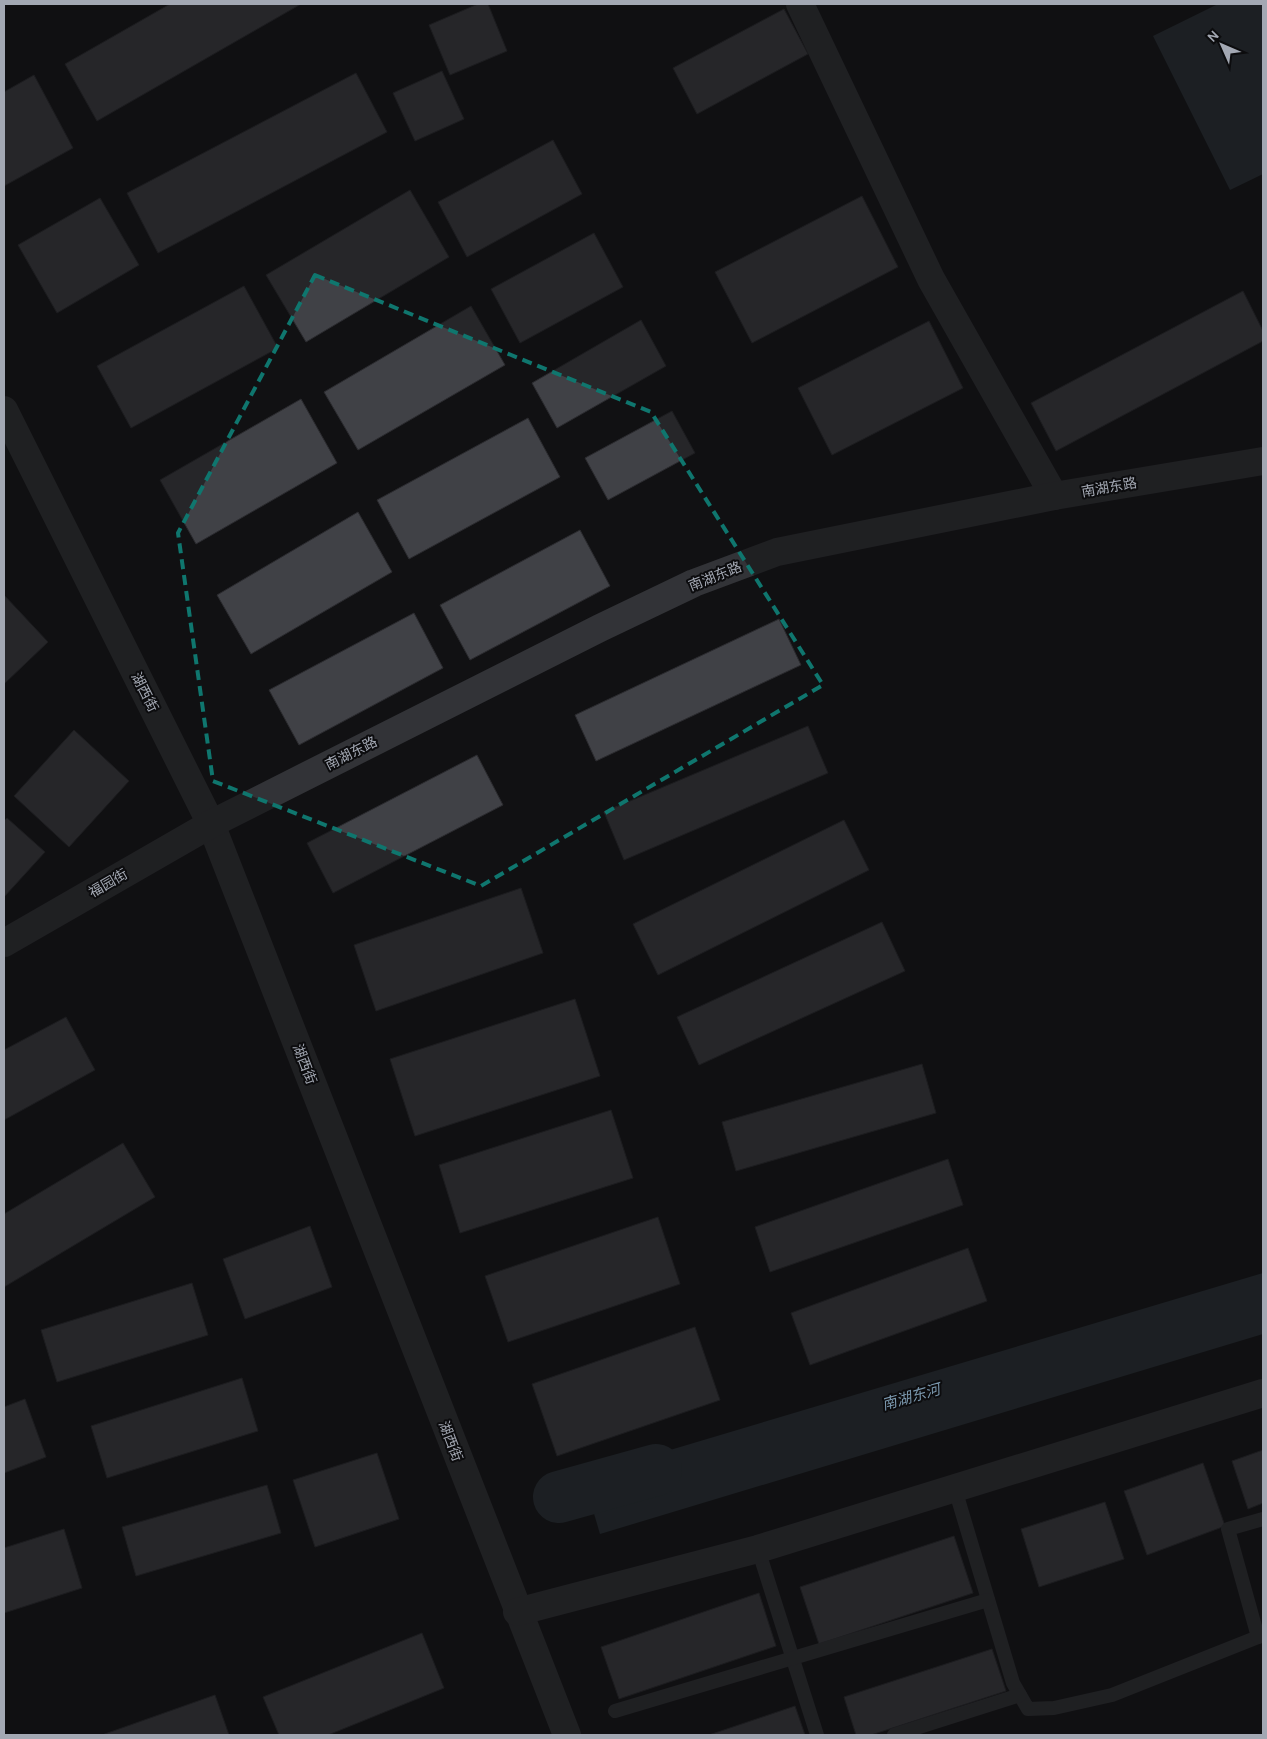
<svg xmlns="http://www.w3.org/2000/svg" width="1267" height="1739" font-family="Karla,'Noto Sans SC',sans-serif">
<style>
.water{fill:#2a3238}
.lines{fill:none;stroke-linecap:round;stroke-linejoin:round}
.river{stroke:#2a3238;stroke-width:52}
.building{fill:#404146;stroke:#2b2b2f}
.service{stroke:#323337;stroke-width:14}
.tertiary{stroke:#323337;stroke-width:28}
.marked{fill:none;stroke:#0f766e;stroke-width:4;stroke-dasharray:10 6;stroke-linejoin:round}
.labels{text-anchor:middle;stroke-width:4;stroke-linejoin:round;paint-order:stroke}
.street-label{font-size:14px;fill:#a3a8b3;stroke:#0c0c0e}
.water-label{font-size:15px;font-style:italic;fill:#7a97ad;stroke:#0c0c0e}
</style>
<rect width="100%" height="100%" fill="#111113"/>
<!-- water -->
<g class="water">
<path d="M1218,4h45v170l-33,16 -77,-154z"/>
<path d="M1263,1273v61l-663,200 -17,-58z"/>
</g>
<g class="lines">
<!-- river -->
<path class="river" d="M559,1497l97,-27"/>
</g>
<!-- building -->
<g class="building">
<path d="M170,4h131l-204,117 -32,-57z"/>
<path d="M478,4h10l19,47 -57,24 -21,-50z"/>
<path d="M784,9l24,45 -111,60 -24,-46z"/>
<path d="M442,71l22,48 -49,22 -22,-48z"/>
<path d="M356,73l31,59 -229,121 -31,-60z"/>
<path d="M34,75l39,73 -69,38v-94z"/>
<path d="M553,140l29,54 -115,63 -29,-55z"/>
<path d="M410,190l39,67 -143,85 -40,-67z"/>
<path d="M862,196l36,71 -146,76 -37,-71z"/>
<path d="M100,198l39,67 -82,48 -39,-68z"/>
<path d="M594,233l29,54 -103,56 -29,-54z"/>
<path d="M244,286l34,62 -147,80 -34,-62z"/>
<path d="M1243,291l20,40v10l-207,110 -25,-48z"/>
<path d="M471,306l34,59 -147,85 -34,-58z"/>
<path d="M641,320l25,46 -109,62 -25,-45z"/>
<path d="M929,321l34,67 -131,67 -34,-67z"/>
<path d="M301,399l36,64 -141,81 -36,-64z"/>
<path d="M672,411l23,42 -87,47 -23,-42z"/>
<path d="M528,418l32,59 -151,82 -32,-59z"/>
<path d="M358,512l34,60 -141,82 -34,-59z"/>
<path d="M580,530l30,56 -140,74 -30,-55z"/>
<path d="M4,595l44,47 -44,42z"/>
<path d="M414,613l29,55 -144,77 -30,-55z"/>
<path d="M779,619l22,46 -205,96 -21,-46z"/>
<path d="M808,726l20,47 -204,87 -20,-48z"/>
<path d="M74,730l55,51 -60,66 -55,-51z"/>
<path d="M477,755l26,50 -170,88 -26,-50z"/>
<path d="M7,818l38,34 -41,45v-76z"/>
<path d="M844,820l25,50 -211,105 -25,-51z"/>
<path d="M521,888l22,65 -167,58 -22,-66z"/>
<path d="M882,922l23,49 -206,94 -22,-48z"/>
<path d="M575,999l25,77 -185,60 -25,-77z"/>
<path d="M66,1017l29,53 -91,50v-70z"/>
<path d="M922,1064l14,49 -200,58 -14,-49z"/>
<path d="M611,1110l22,68 -173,55 -21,-68z"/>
<path d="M123,1143l32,54 -151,90v-73z"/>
<path d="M948,1159l15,46 -193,67 -15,-45z"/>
<path d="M658,1217l22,67 -172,58 -23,-66z"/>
<path d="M310,1226l22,61 -87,32 -22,-60z"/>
<path d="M968,1248l19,53 -177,64 -19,-52z"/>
<path d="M192,1283l16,52 -151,47 -16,-52z"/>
<path d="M695,1327l25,73 -163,56 -25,-72z"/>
<path d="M242,1378l16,53 -151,47 -16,-52z"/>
<path d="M25,1399l21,58 -42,16v-66z"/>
<path d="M1263,1450v53l-15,6 -16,-48z"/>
<path d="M377,1453l22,66 -84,28 -22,-67z"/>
<path d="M1203,1463l22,63 -78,29 -23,-64z"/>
<path d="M267,1485l14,48 -145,43 -14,-49z"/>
<path d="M1105,1502l19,57 -85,28 -18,-58z"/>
<path d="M64,1529l18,59 -78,25v-65z"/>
<path d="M954,1536l19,57 -154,51 -19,-57z"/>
<path d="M759,1593l17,53 -157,53 -18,-52z"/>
<path d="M422,1633l22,55 -116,47h-49l-16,-38z"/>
<path d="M992,1649l14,42 -135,44h-15l-12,-38z"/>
<path d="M215,1695l14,40h-127z"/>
<path d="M795,1706l10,29h-96z"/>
</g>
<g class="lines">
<!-- service -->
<g class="service">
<path d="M955,1489l58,194 15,26 26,-1 58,-13 146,-58"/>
<path d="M1263,1519l-35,10 30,108 5,-1"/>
<path d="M758,1549l59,186"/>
<path d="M615,1711l373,-111"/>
<path d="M894,1735l126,-40"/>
</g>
<!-- tertiary -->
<g class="tertiary">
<path d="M800,4l131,275 123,217"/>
<path d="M4,410l207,414 356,911"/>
<path d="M4,943l207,-119 389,-196 94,-45 83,-31 277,-56 209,-35"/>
<path d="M517,1612l241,-63 505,-156"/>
</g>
</g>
<!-- marked area -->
<path d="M0 0H1267V1739H0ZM315,275l336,137 172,273 -342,201 -268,-105 -35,-248z" fill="#111113" fill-opacity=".55" fill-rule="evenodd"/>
<path class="marked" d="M315,275l336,137 172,273 -342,201 -268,-105 -35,-248z"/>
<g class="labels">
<!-- street labels -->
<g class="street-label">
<text transform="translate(1109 487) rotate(-10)" y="5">南湖东路</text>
<text transform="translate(715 576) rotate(-22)" y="5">南湖东路</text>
<text transform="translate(145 692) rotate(63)" y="5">湖西街</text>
<text transform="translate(351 753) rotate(-27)" y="5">南湖东路</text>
<text transform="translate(108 883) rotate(-30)" y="5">福园街</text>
<text transform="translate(305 1064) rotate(69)" y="5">湖西街</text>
<text transform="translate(451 1441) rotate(69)" y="5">湖西街</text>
</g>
<!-- water labels -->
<g class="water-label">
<text transform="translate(911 1397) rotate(-16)" y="5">南湖东河</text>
</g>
</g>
<!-- border -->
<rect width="1267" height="1739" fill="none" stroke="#a3a8b3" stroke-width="10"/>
<!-- north arrow -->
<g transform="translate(1222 45) rotate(315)" stroke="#0c0c0e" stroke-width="4" paint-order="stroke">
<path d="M0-4L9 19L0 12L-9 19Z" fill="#a3a8b3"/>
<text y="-8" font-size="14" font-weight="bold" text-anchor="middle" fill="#a3a8b3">N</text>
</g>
</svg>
